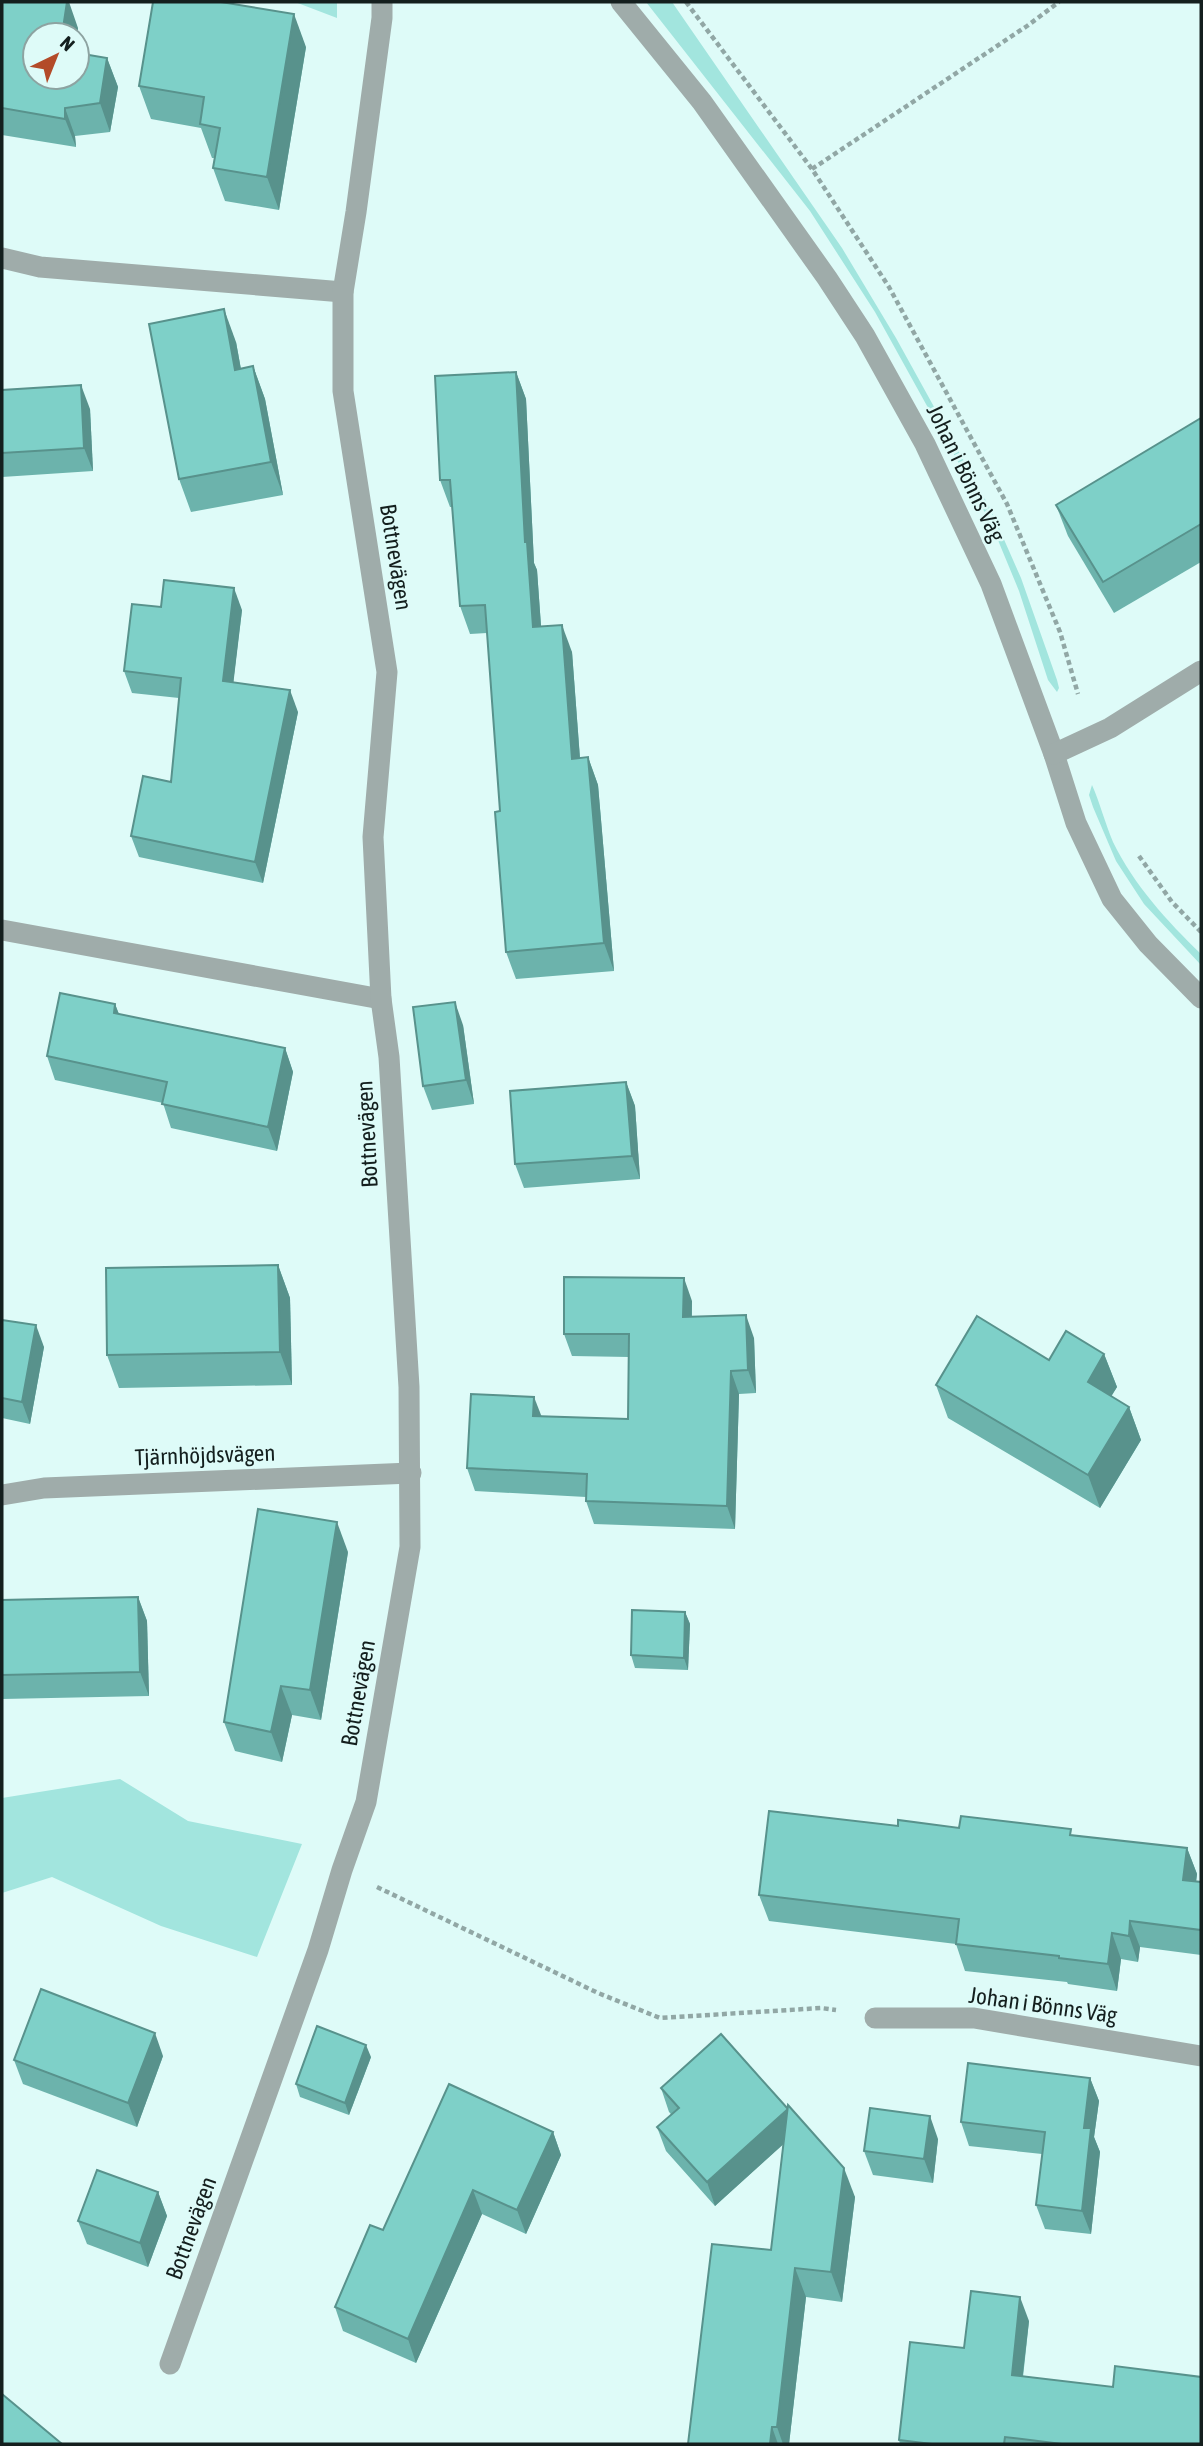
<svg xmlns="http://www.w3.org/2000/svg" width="1203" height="2446" font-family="'Asap Condensed',sans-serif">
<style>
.green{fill:#a2e5de}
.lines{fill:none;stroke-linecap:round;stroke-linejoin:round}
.path{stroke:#91a7a5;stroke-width:4.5;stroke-dasharray:5 3.5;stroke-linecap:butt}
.street{stroke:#9facaa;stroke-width:21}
.wall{fill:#6cb3ac}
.shaded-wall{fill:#58928c}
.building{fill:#7ed0c8;stroke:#58928c;stroke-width:2}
.labels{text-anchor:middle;stroke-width:5;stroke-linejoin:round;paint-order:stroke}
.street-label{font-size:23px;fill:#141f1e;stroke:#defbf8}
</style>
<rect width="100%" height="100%" fill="#defbf8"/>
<!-- green -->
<g class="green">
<path d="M295,2h42v16z"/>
<path d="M646,2h26l170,246 54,90 95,172 30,68 36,102 2,8 -2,4 -9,-12 -29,-89 -24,-58 -22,-44 -98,-177 -65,-101z"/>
<path d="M1092,785c8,18 13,38 21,57 21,43 54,79 88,112v11l-57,-61 -28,-43 -23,-54 -4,-12z"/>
<path d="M120,1779l68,42 114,23 -45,113 -96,-31 -109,-49 -50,16v-95z"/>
</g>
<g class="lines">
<!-- path -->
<g class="path">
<path d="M686,2l126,167 77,118 118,217 53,128 18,62"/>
<path d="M812,169l215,-143 32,-24"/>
<path d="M1139,856l33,46 29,30"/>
<path d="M377,1887l221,106 62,25 161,-10 15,2"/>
</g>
<!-- street -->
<g class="street">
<path d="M621,2l81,100 125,176 38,58 60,108 66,140 63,170 22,69 36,76 36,45 53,54"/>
<path d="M2,258l38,9 303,25"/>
<path d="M1054,754l56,-26 91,-57"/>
<path d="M2,930l379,69"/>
<path d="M2,1495l42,-7 367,-15"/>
<path d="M875,2018h99l227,38"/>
<path d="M170,2364l148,-414 24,-80 24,-68 44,-255 -1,-160 -20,-330 -8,-58 -8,-162 14,-165 -44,-281v-99l13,-80 26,-194v-16"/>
</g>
</g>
<!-- wall -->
<g class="wall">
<path d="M2,2l76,26 -1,8v-1l-42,42 72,-19 11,29 -8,45 -35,4 1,11 -74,-12z"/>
<path d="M306,47l-27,163 -54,-9 -12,-33 2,-10h-3l-11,-30 -50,-9 -12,-33z"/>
<path d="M236,342l5,27 12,-3 12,33 18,96 -92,17 -12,-33z"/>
<path d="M516,372l10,27 8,164 3,7 4,56 31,26 8,106 8,-1 10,28 16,186 -98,8 -10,-27 -6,-141 -13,-178 -17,1 -10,-28 -8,-99h-2l-10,-27z"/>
<path d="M2,390l88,19 3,62 -91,6z"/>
<path d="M1201,418v144l-87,51 -46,-77 -12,-31z"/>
<path d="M161,607l81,3 -9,73 65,29 -35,171 -124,-26 -8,-21 40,-54 8,-84 -47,-5 -8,-22z"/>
<path d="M115,1004l4,10 166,34 8,24 -16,79 -106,-23 -8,-25 -108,-23 -8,-24z"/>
<path d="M463,1025l11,79 -42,6 -9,-24z"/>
<path d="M626,1082l9,24 5,73 -116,9 -9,-24z"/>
<path d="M278,1265l12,33 2,87 -173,3 -12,-33z"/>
<path d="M692,1301v15l62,22 2,55 -17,1 -4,135 -141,-5 -8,-23v-4l-111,-6 -8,-23 74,-52 87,3 1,-62 -57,-1 -8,-22z"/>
<path d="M2,1320l42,27 -14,77 -28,-6z"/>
<path d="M1104,1354l13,33 -6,9 18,11 12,33 -41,68 -152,-90 -12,-33 113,-25z"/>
<path d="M348,1552l-27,168 -29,-5 -10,47 -47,-11 -11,-29z"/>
<path d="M138,1597l9,24 2,75 -147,3v-99z"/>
<path d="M685,1612l5,12 -2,46 -53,-2 -4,-13z"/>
<path d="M898,1826l61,2 114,7 114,13 10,26 -1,8h5v73l-61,-8 -2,15 -17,-3 -4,32 -49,-7 -1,-2 -102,-11 -9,-27 -187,-23 -10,-26z"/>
<path d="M721,2034l134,163 -13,105 -36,-5 -17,147h-101l83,-194 12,-106 -68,62 -49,-55 -9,-24 15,-12 -3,-3 -8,-24z"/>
<path d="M163,2056l-26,71 -114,-43 -9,-24z"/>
<path d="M371,2057l-22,58 -49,-18 -4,-13z"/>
<path d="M1090,2078l9,23 -5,36 6,15 -9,82 -46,-5 -9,-24 6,-51 -73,-8 -8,-24z"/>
<path d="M553,2132l8,23 -35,79 -44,-20 -66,149 -73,-32 -8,-24 48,-77z"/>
<path d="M938,2139l-5,44 -60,-8 -9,-24z"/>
<path d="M158,2192l9,24 -19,51 -61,-23 -9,-23z"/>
<path d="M1029,2321l-6,56 178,67h-301l-1,-4 65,-92z"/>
</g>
<!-- shaded-wall -->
<g class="shaded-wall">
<path d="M67,2h2l9,26 -1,8v-1h-15z"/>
<path d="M294,14l12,33 -27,163 -12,-33z"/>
<path d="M107,58l11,29 -8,45 -10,-29z"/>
<path d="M65,108l10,28 1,11 -11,-28z"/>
<path d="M224,309l12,33 11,61 -12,-33z"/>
<path d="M253,366l12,33 18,96 -12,-33z"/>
<path d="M516,372l10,27 8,164 3,7 6,84 -10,-27 -8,-85z"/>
<path d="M81,385l9,24 3,62 -9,-23z"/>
<path d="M234,588l8,22 -11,93 -8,-22z"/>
<path d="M562,625l10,27 10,134 -10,-27z"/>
<path d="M290,690l8,22 -35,171 -8,-21z"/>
<path d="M588,757l10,28 16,186 -10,-28z"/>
<path d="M455,1002l8,23 11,79 -8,-24z"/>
<path d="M115,1004l9,24 -10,-15z"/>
<path d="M285,1048l8,24 -16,79 -9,-24z"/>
<path d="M626,1082l9,24 5,73 -8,-23z"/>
<path d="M278,1265l12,33 2,87 -12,-33z"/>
<path d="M684,1278l8,23 -1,38 -8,-22z"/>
<path d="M746,1315l8,23 2,55 -8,-23z"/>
<path d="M36,1325l8,22 -14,77 -8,-22z"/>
<path d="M1104,1354l13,33 -17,28 -12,-33z"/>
<path d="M731,1371l8,23 -4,135 -8,-23z"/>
<path d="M534,1397l9,23 -10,-4z"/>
<path d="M1129,1407l12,33 -41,68 -12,-33z"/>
<path d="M337,1522l11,30 -27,168 -11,-30z"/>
<path d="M138,1597l9,24 2,75 -9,-24z"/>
<path d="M685,1612l5,12 -2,46 -4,-12z"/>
<path d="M281,1686l11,29 -10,47 -11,-30z"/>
<path d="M1187,1848l10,26 -4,33 -10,-27z"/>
<path d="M1130,1921l10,26 -2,15 -9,-26z"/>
<path d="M1112,1933l9,26 -4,32 -9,-27z"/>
<path d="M155,2033l8,23 -26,71 -9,-24z"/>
<path d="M366,2045l5,12 -22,58 -4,-12z"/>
<path d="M1090,2078l9,23 -5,36 6,15 -9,82 -9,-23 2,-83z"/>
<path d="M788,2109l9,23 -82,74 -8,-24z"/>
<path d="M930,2116l8,23 -5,44 -9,-24z"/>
<path d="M553,2132l8,23 -35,79 -9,-24z"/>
<path d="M844,2168l11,29 -13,105 -11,-30z"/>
<path d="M473,2190l9,24 -66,149 -8,-24z"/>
<path d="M158,2192l9,24 -19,51 -8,-24z"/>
<path d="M795,2268l11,29 -17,147h-6l-6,-17z"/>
<path d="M1020,2297l9,24 -9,78 -8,-24z"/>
<path d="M772,2427l6,17h-8z"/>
</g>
<!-- building -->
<g class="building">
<path d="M2,2h65l-5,33h-27v42h42v-24l30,5 -7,45 -35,5v11l-63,-11z"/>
<path d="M153,2h68l73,12 -27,163 -54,-9 7,-40 -20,-4 4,-27 -65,-11z"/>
<path d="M224,309l11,61 18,-4 18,96 -92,17 -30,-155z"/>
<path d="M516,372l9,170h2l6,85 29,-2 10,134 16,-2 16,186 -98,9 -11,-140 5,-1 -15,-206 -25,1 -10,-126h-10l-5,-104z"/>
<path d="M81,385l3,63 -82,5v-63z"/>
<path d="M1201,418v106l-98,58 -47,-77z"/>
<path d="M164,580l70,8 -11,93 67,9 -35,172 -124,-26 12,-60 28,6 10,-104 -57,-7 8,-67 29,3z"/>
<path d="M60,993l55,11 -1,9 171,35 -17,79 -106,-23 5,-22 -120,-26z"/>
<path d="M455,1002l11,78 -43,6 -10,-79z"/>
<path d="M626,1082l6,74 -117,8 -5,-73z"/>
<path d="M278,1265l2,87 -173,3 -1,-87z"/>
<path d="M564,1277l120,1 -1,39 63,-2 2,55 -17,1 -4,135 -141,-5 1,-27 -120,-6 4,-74 63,3 -1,19 95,3 1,-85h-65z"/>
<path d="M977,1316l72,44 17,-29 38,23 -16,28 41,25 -41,68 -152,-90z"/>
<path d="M2,1320l34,5 -14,77 -20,-4z"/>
<path d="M258,1509l79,13 -27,168 -29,-4 -10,46 -47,-10z"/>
<path d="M138,1597l2,75 -138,3v-75z"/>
<path d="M632,1610l53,2 -1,46 -53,-3z"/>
<path d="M769,1811l129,15v-6l61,8 2,-12 110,13 -1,6 117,13 -4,32 18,2v48l-71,-9 -1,15 -17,-3 -4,31 -49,-6v-2l-103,-12 3,-25 -200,-24z"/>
<path d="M41,1989l114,44 -27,70 -114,-43z"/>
<path d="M317,2026l49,19 -21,58 -49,-19z"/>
<path d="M721,2034l67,75 -81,73 -50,-55 22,-19 -18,-20z"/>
<path d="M968,2063l122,15 -6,50h7l-9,83 -46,-6 9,-73 -84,-10z"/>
<path d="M449,2084l104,48 -36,78 -44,-20 -65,149 -73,-32 35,-82 13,5z"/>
<path d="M788,2105l56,63 -13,104 -36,-4 -18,159h-5l-2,17h-82l24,-200 59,6z"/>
<path d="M870,2108l60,8 -6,43 -60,-8z"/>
<path d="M97,2170l61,22 -18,51 -62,-22z"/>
<path d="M971,2291l49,6 -8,78 101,12 2,-21 86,11v67h-139l-57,-7 -1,7h-72l-33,-4 11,-98 54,6z"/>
<path d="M2,2394l60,50h-60z"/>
</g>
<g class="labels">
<!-- street labels -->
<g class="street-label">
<text transform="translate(966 473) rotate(64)" y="8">Johan i Bönns Väg</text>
<text transform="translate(396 557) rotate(81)" y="8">Bottnevägen</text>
<text transform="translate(367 1134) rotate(-93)" y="8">Bottnevägen</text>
<text transform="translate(205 1455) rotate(-2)" y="8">Tjärnhöjdsvägen</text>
<text transform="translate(358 1693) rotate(-80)" y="8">Bottnevägen</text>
<text transform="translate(1043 2005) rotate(8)" y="8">Johan i Bönns Väg</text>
<text transform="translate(191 2228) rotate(-70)" y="8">Bottnevägen</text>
</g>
</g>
<!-- border -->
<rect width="1203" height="2446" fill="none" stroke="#141f1e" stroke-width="7"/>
<!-- north arrow -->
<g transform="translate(56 56) rotate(43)"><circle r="33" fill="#defbf8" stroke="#8da3a1" stroke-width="2"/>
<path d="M0-5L12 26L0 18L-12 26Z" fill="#b34b29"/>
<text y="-10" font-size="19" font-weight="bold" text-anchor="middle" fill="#141f1e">N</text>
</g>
</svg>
